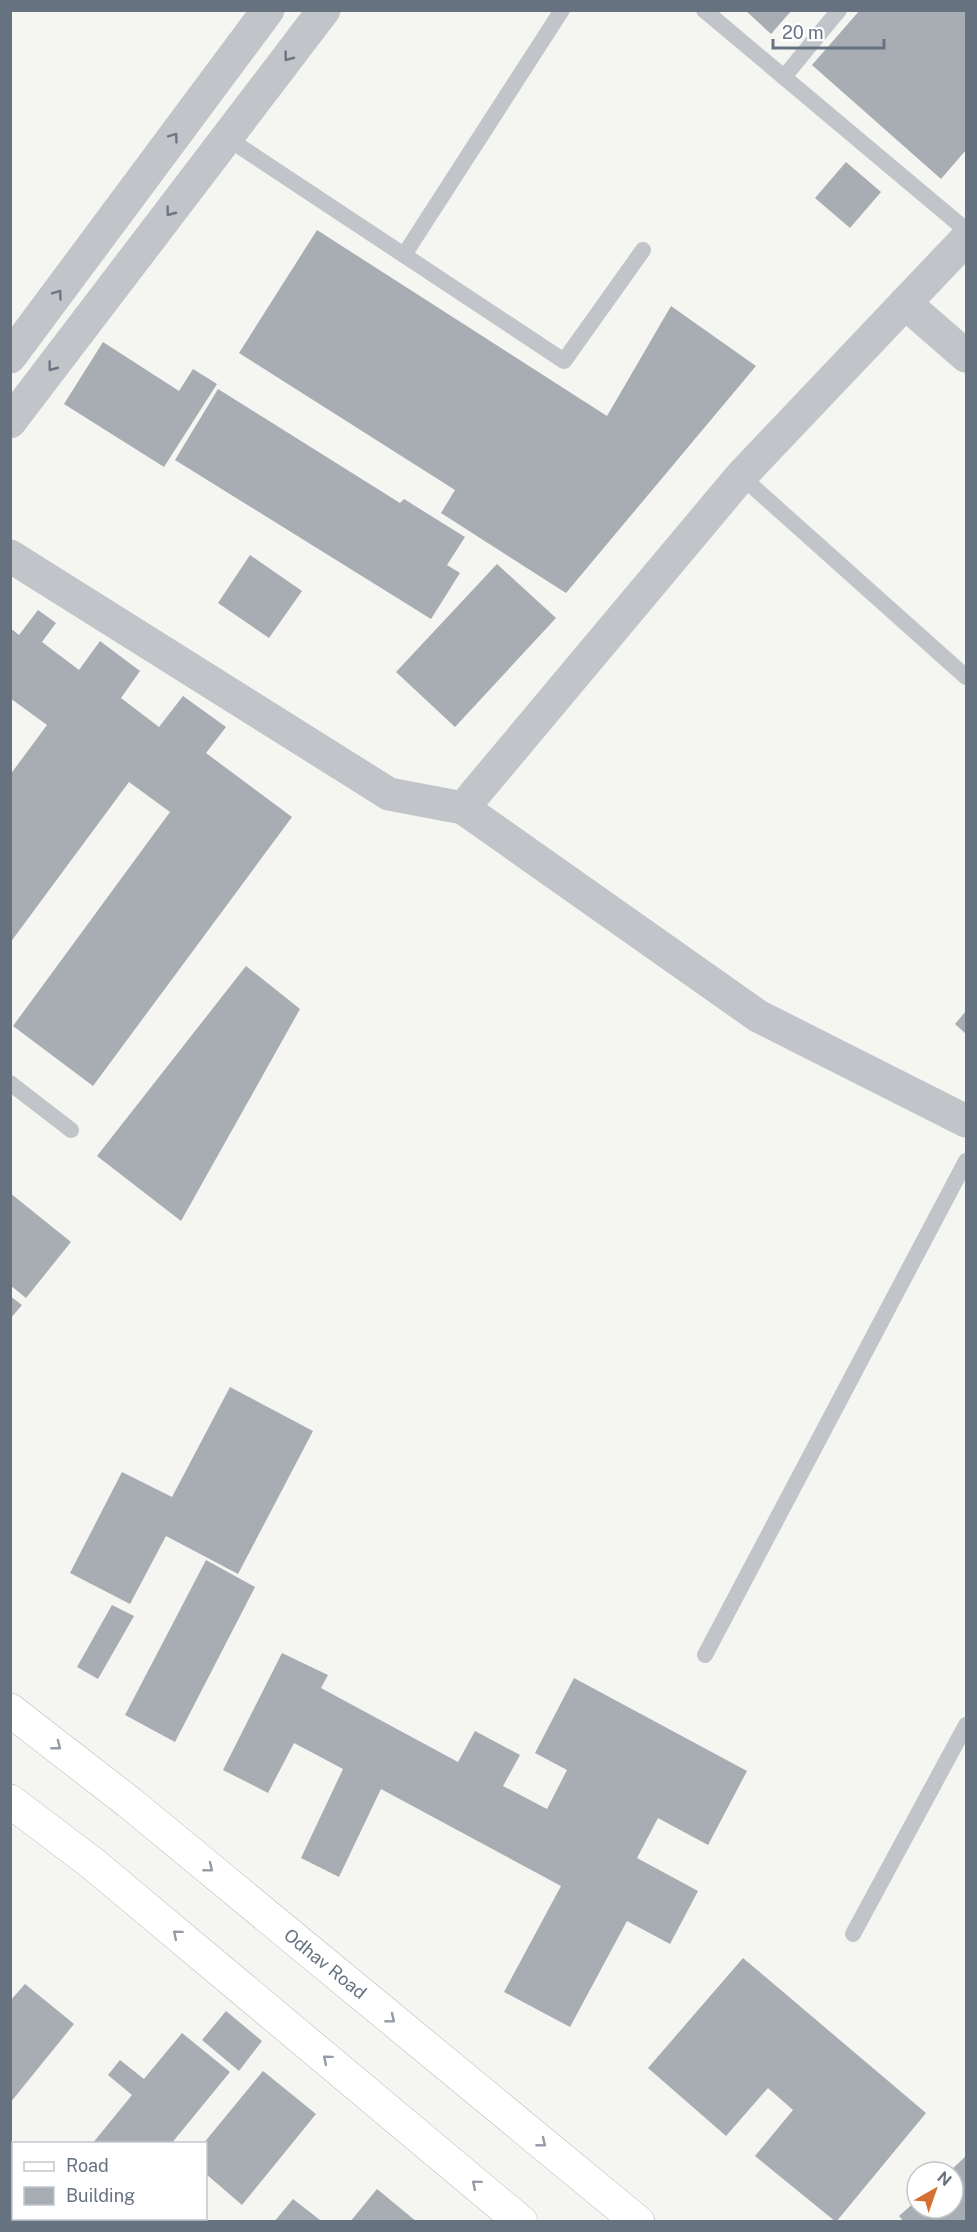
<svg xmlns="http://www.w3.org/2000/svg" width="977" height="2232" font-family="'Public Sans',sans-serif">
<style>
.building{fill:#a8adb4}
.lines{fill:none;stroke-linecap:round;stroke-linejoin:round}
.primary-casing{stroke:#b3b6ba;stroke-width:34}
.service{stroke:#c1c4c8;stroke-width:16}
.minor{stroke:#c1c4c8;stroke-width:33}
.tertiary{stroke:#c1c4c8;stroke-width:33}
.primary{stroke:#fff;stroke-width:33}
.oneway{stroke:#6c7685}
.oneway2{stroke:#959ca7}
.labels{text-anchor:middle;stroke-width:6;stroke-linejoin:round;paint-order:stroke}
.street-label{font-size:18px;fill:#677281;stroke:#fff}
</style>
<rect width="100%" height="100%" fill="#f5f6f2"/>
<!-- building -->
<g class="building">
<path d="M745,10h47l-21,24z"/>
<path d="M860,10h106v140l-25,29 -129,-114z"/>
<path d="M846,162l35,30 -31,36 -35,-30z"/>
<path d="M317,230l290,186 64,-110 85,60 -190,227 -125,-80 14,-23 -216,-137z"/>
<path d="M103,342l76,49 14,-22 24,15 -53,83 -100,-63z"/>
<path d="M218,389l182,114 4,-4 61,38 -18,28 13,8 -29,46 -256,-159z"/>
<path d="M250,555l52,36 -33,47 -51,-35z"/>
<path d="M497,564l59,54 -101,109 -59,-55z"/>
<path d="M38,610l18,13 -14,19 37,28 21,-29 40,30 -19,27 38,29 24,-31 43,31 -20,26 86,64 -199,269 -80,-60 157,-214 -41,-30 -119,161v-168l37,-50 -37,-27v-70l9,7z"/>
<path d="M246,966l54,43 -119,212 -84,-65z"/>
<path d="M966,1011v23l-11,-10z"/>
<path d="M10,1193l61,49 -45,56 -16,-13z"/>
<path d="M10,1296l12,9 -12,14z"/>
<path d="M230,1387l83,44 -75,143 -72,-38 -36,68 -60,-31 52,-101 50,25z"/>
<path d="M206,1560l49,27 -80,155 -50,-27z"/>
<path d="M112,1605l22,11 -36,63 -21,-12z"/>
<path d="M282,1653l46,22 -7,13 137,74 17,-31 45,24 -17,31 44,23 20,-39 -32,-17 39,-75 173,93 -39,74 -50,-27 -21,40 61,33 -28,53 -43,-23 -57,106 -66,-35 57,-106 -180,-97 -42,88 -38,-19 42,-89 -49,-26 -26,50 -45,-23z"/>
<path d="M743,1958l183,155 -90,109 -81,-66 38,-46 -25,-22 -42,48 -78,-68z"/>
<path d="M25,1984l49,40 -64,79v-102z"/>
<path d="M226,2011l36,30 -23,30 -37,-31z"/>
<path d="M182,2033l48,39 -59,72h-79l40,-49 -24,-20 12,-15 24,19z"/>
<path d="M263,2071l53,43 -74,91 -36,-31v-30h-3z"/>
<path d="M966,2156v66h-62l-5,-6 18,-16v8h36v-36h-4z"/>
<path d="M377,2189l40,33h-67z"/>
<path d="M293,2199l27,21 -2,2h-44z"/>
</g>
<g class="lines">
<!-- primary casing -->
<g class="primary-casing">
<g id="primary">
<path d="M10,1710l120,93 508,419"/>
<path d="M10,1801l82,62 429,359"/>
</g>
</g>
<!-- service -->
<g class="service">
<path d="M704,10l262,220"/>
<path d="M784,77l55,-67"/>
<path d="M227,138l337,223 79,-111"/>
<path d="M404,255l158,-245"/>
<path d="M741,476l225,201"/>
<path d="M10,1083l61,47"/>
<path d="M705,1655l261,-494"/>
<path d="M853,1934l113,-209"/>
</g>
<!-- minor -->
<g class="minor">
<path d="M905,303l61,53"/>
<path d="M10,556l379,238 74,14 295,208 208,105"/>
<path d="M463,808l278,-332 225,-237"/>
</g>
<!-- tertiary -->
<g class="tertiary">
<path d="M10,357l258,-347"/>
<path d="M10,422l314,-412"/>
</g>
<!-- primary -->
<use href="#primary" class="primary"/>
</g>
<!-- one-way arrows -->
<defs><path id="oneway-chevron" d="M-2-3.5L2.5 0L-2 3.5" fill="none" stroke-width="1.6" stroke-linecap="round" stroke-linejoin="round" transform="scale(1.5)"/></defs>
<g class="oneway">
<use href="#oneway-chevron" transform="translate(288 57) rotate(127)"/>
<use href="#oneway-chevron" transform="translate(174 137) rotate(-54)"/>
<use href="#oneway-chevron" transform="translate(170 212) rotate(127)"/>
<use href="#oneway-chevron" transform="translate(58 294) rotate(-54)"/>
<use href="#oneway-chevron" transform="translate(52 367) rotate(127)"/>
</g>
<g class="oneway2">
<use href="#oneway-chevron" transform="translate(57 1746) rotate(38)"/>
<use href="#oneway-chevron" transform="translate(209 1868) rotate(39)"/>
<use href="#oneway-chevron" transform="translate(177 1934) rotate(-140)"/>
<use href="#oneway-chevron" transform="translate(391 2019) rotate(39)"/>
<use href="#oneway-chevron" transform="translate(327 2059) rotate(-140)"/>
<use href="#oneway-chevron" transform="translate(542 2143) rotate(39)"/>
<use href="#oneway-chevron" transform="translate(476 2184) rotate(-140)"/>
</g>
<g class="labels">
<!-- street labels -->
<g class="street-label">
<text transform="translate(325 1964) rotate(39)" y="6">Odhav Road</text>
</g>
</g>
<!-- border -->
<rect width="977" height="2232" fill="none" stroke="#677281" stroke-width="24"/>
<!-- legend -->
<rect x="12" y="2142" width="195" height="78" fill="#ffffff" stroke="#c2c7cd" stroke-width="1.5"/>
<rect x="24" y="2162" width="30" height="9" fill="#ffffff" stroke="#c2c7cd" stroke-width="1.5"/>
<text x="66" y="2172" font-size="18" fill="#677281">Road</text>
<rect x="24" y="2187" width="30" height="18" fill="#a8adb4" stroke="#c2c7cd" stroke-width="1.5"/>
<text x="66" y="2202" font-size="18" fill="#677281">Building</text>
<!-- north arrow -->
<g transform="translate(935 2190) rotate(40)"><circle r="28" fill="#ffffff" stroke="#c2c7cd" stroke-width="1.5"/>
<path d="M0-4.5L10 22L0 15L-10 22Z" fill="#d67032"/>
<text y="-9" font-size="16" font-weight="bold" text-anchor="middle" fill="#677281">N</text>
</g>
<!-- scale -->
<path d="M773 39v9h111v-9" fill="none" stroke="#677281" stroke-width="3"/>
<text x="782" y="39" font-size="18" fill="#677281" stroke="#ffffff" stroke-width="4.5" paint-order="stroke">20 m</text>
</svg>
